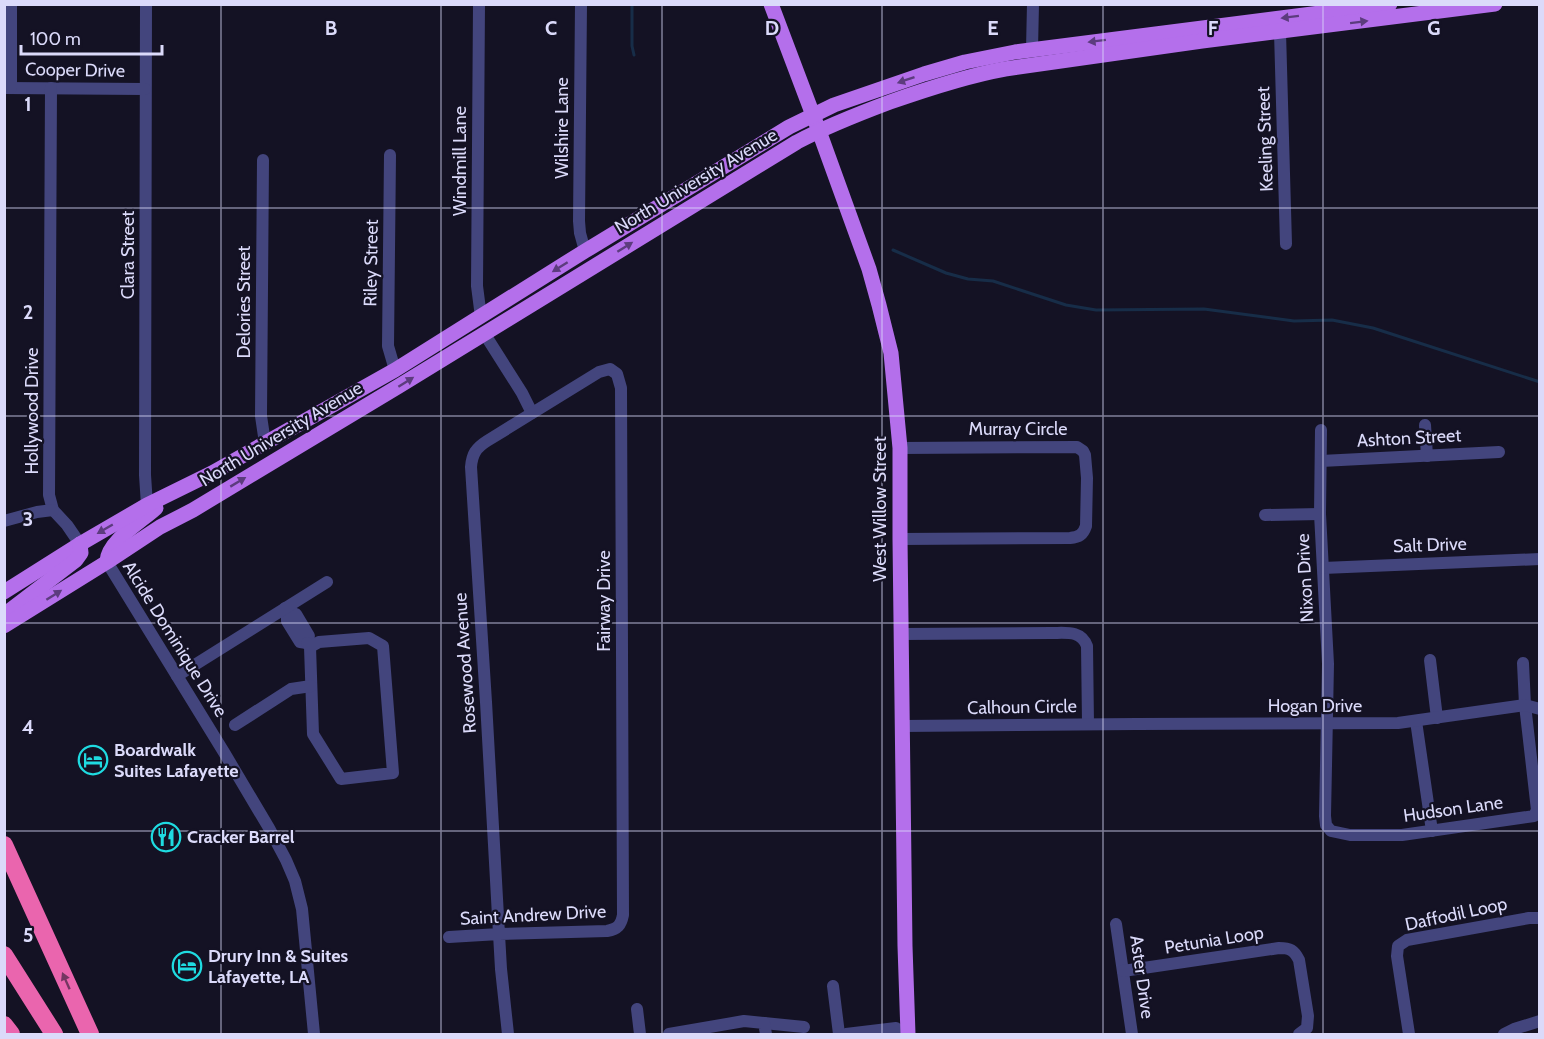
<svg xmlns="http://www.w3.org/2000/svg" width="1544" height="1039" font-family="Cabin,sans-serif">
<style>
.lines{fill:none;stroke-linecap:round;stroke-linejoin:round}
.stream{stroke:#172d48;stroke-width:3}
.minor{stroke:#43457d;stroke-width:12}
.major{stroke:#b46feb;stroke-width:15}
.highway{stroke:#ea65ae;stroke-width:18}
.oneway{fill:#5c3c7e}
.oneway2{fill:#743762}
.grid{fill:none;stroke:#dbdafa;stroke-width:1.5;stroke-opacity:0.55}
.labels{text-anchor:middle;stroke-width:4.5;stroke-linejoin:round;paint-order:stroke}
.street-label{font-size:18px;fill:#dbdafa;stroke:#141224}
.poi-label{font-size:18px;font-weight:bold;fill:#dbdafa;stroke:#141224;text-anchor:start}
.grid-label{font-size:20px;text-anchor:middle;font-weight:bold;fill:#dbdafa;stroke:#141224;stroke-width:4.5;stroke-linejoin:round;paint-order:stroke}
</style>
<rect width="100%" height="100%" fill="#141224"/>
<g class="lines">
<!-- stream -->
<g class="stream">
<path d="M632,4v42l2,9"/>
<path d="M893,250l53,23 22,6 25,2 73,24 30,5 108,-1 90,12 38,-1 41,8 167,54"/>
</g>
<!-- minor -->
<g class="minor">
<path d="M146,4l-1,471 2,30"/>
<path d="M479,4l-2,282 4,31"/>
<path d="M581,4l-2,217 1,12 5,18"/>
<path d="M1280,32l6,212"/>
<path d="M1032,49l1,-45"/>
<path d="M4,88l141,1"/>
<path d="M11,88v-84"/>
<path d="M51,88l-2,407 4,15 14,15 13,19"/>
<path d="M390,155l-2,191 7,24"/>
<path d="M263,160l-2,256 4,27"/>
<path d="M484,333l38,60 10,20"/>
<path d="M1425,425l2,31"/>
<path d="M1321,430l-1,84 8,150 -3,152 1,9 5,6 19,4h52l132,-19 3,-6 -12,-105 -2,-42"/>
<path d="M1321,461l178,-9"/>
<path d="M1265,515l55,-1"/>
<path d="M4,521l33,-9 16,-2"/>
<path d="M900,539l170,-1c9,-1 13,-3 16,-12l1,-48 -2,-23 -2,-4 -6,-4 -177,1"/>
<path d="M107,562l118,192 44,74 17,32 9,21 7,28 12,125"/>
<path d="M1323,568l217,-9"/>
<path d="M285,608l2,5v8l13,21 7,1 2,-7 -13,-22 -9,-1"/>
<path d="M901,634l150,-1c15,0 30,-3 36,13l1,78"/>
<path d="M307,643l3,4 3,87 28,45 52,-6 -10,-127 -14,-8 -50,4 -9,5"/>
<path d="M1430,660l7,58"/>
<path d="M177,676l150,-94"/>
<path d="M1416,721l16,110"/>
<path d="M235,725l56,-36 20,-3"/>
<path d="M902,726l234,-2 262,-1 127,-18 15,4"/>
<path d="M1116,924l16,110"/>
<path d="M449,937l50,-3 108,-3c11,-2 14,-6 16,-16l-2,-527 -4,-14 -7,-5 -11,3 -112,69c-11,7 -15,13 -16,26l15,235 13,232 2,35 7,65"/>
<path d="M1123,971l156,-23c11,0 15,2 20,12l9,56 -1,12 -8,6"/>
<path d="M833,986l6,48"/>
<path d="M637,1009l3,25"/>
<path d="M764,1023l40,4"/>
<path d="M669,1034l75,-13 20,2 2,11"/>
<path d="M846,1034l50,-6 6,6"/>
<path d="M1409,1034l-12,-78 1,-10 9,-6 122,-22h11"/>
<path d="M1504,1034l10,-5 26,-8"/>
</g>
<!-- major -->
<g class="major">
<path d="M771,4l48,127 50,138 10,36 12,48 9,95v91l5,407 3,88"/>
<path d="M107,561c1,-20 35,-40 49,-53"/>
<path d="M4,592l76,-48 67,-39 65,-32 183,-103 190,-119 204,-124 45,-22 90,-31 41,-12 50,-10 375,-48"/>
<path d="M4,615l72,-55 5,-7 -1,-9"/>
<path d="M4,626l103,-64 53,-35 33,-17 206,-124 398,-244c30,-16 61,-28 93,-40 37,-13 76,-26 115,-33l197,-28 293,-37"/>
</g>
<!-- highway -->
<g class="highway">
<path d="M4,845l86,189"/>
<path d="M4,955l50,79"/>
<path d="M4,1025l7,9"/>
</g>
</g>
<!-- one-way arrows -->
<defs><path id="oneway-solid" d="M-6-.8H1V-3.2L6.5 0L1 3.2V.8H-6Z" transform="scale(1.5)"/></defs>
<g class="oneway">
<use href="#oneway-solid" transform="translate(1290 17) rotate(173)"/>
<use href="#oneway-solid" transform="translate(1359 22) rotate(-7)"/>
<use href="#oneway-solid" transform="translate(1097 41) rotate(173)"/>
<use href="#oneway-solid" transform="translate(906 80) rotate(161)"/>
<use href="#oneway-solid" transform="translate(625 247) rotate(-32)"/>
<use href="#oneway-solid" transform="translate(560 267) rotate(148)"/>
<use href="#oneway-solid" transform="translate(406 382) rotate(-32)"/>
<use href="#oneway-solid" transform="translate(238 482) rotate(-31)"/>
<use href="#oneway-solid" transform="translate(105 529) rotate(150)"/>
<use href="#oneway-solid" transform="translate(54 595) rotate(-32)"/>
</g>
<use class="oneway2" href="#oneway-solid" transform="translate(66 981) rotate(-114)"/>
<!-- grid -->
<path class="grid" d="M221,4v1030M441,4v1030M662,4v1030M882,4v1030M1103,4v1030M1323,4v1030M4,208h1536M4,416h1536M4,623h1536M4,831h1536"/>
<!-- icons -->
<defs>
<g id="hotel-ring" transform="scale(1.5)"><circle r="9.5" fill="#141224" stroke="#1fdbe1" stroke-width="1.5"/><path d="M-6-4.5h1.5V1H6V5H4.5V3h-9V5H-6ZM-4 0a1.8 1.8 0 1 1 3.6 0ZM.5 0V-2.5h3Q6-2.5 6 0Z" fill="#1fdbe1"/></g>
<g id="restaurant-ring" transform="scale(1.5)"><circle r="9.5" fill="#141224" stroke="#1fdbe1" stroke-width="1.5"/><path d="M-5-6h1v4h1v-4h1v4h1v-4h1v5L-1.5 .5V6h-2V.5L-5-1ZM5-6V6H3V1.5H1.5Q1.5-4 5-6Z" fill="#1fdbe1"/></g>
</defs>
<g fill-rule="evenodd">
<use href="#hotel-ring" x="93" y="760"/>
<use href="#restaurant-ring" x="166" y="837"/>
<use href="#hotel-ring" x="187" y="966"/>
</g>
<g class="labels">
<!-- street labels -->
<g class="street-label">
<text transform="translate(75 70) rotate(1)" y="6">Cooper Drive</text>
<text transform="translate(562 128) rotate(-90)" y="6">Wilshire Lane</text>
<text transform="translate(1265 139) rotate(-92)" y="6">Keeling Street</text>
<text transform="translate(460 161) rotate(-90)" y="6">Windmill Lane</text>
<text transform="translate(696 181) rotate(-31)" y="6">North University Avenue</text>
<text transform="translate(128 255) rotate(-90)" y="6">Clara Street</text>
<text transform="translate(371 263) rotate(-89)" y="6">Riley Street</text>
<text transform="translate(244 302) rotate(-90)" y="6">Delories Street</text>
<text transform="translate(32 411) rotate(-90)" y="6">Hollywood Drive</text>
<text x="1018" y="435">Murray Circle</text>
<text transform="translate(281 434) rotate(-31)" y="6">North University Avenue</text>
<text transform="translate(1409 438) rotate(-3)" y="6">Ashton Street</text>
<text transform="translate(880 509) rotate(-90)" y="6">West Willow Street</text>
<text transform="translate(1430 545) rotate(-2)" y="6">Salt Drive</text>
<text transform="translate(1305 578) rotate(-93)" y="6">Nixon Drive</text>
<text transform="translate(604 601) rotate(-90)" y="6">Fairway Drive</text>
<text transform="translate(175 639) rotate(58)" y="6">Alcide Dominique Drive</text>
<text transform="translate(465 663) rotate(-94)" y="6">Rosewood Avenue</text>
<text x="1315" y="712">Hogan Drive</text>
<text transform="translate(1022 707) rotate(-1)" y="6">Calhoun Circle</text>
<text transform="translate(1453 809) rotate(-8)" y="6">Hudson Lane</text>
<text transform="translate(1456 914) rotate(-12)" y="6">Daffodil Loop</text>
<text transform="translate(533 915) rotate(-3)" y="6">Saint Andrew Drive</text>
<text transform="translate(1214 940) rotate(-9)" y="6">Petunia Loop</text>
<text transform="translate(1142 977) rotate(82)" y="6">Aster Drive</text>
</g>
<!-- poi labels -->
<g class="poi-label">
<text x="114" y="756">Boardwalk<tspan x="114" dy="21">Suites Lafayette</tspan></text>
<text x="187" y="843">Cracker Barrel</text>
<text x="208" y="962">Drury Inn &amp; Suites<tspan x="208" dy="21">Lafayette, LA</tspan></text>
</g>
</g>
<g class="grid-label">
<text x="331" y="35">B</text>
<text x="551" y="35">C</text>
<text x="772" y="35">D</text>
<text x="993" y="35">E</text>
<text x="1213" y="35">F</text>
<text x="1434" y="35">G</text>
<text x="28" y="111">1</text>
<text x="28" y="319">2</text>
<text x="28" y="526">3</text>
<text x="28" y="734">4</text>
<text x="28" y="942">5</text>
</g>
<!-- border -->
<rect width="1544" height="1039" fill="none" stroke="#dbdafa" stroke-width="12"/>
<!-- scale -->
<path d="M21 45v9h141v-9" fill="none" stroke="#dbdafa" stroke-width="3"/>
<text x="30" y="45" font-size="18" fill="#dbdafa" stroke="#141224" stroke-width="4.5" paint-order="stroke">100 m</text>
</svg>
